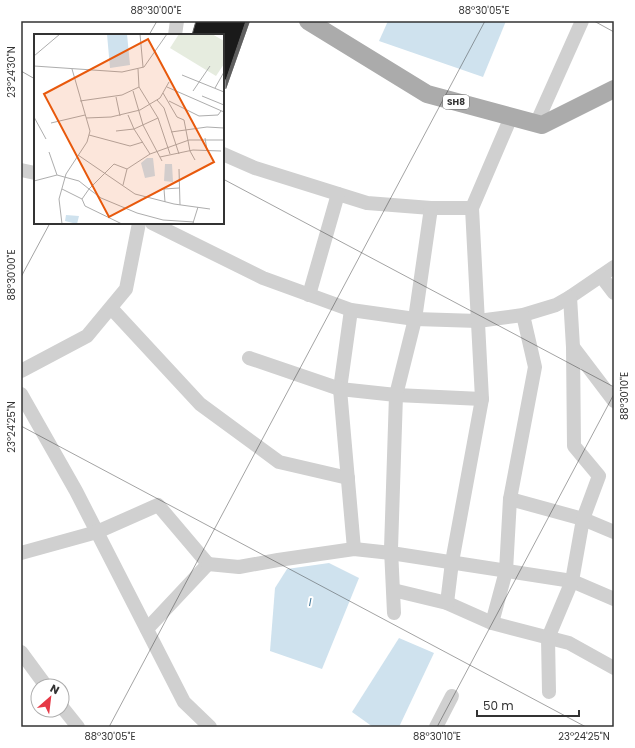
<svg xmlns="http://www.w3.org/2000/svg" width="635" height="748" font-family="Poppins,sans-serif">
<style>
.water{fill:#cfe2ee}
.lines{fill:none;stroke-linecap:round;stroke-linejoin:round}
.minor{stroke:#d0d0d0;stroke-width:14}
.major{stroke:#ababab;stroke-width:18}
.wall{fill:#8c8c8c}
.shaded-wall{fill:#5f5f5f}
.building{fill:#1a1a1a;stroke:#5f5f5f}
.ticks{fill:none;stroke:#333;stroke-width:1;stroke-opacity:0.45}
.labels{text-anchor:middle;stroke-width:4;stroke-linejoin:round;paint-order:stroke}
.shield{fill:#fff;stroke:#707070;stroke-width:1}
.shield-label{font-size:9px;font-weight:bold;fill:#333}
.water-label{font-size:11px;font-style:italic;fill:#3f7597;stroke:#fff}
.inset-road{fill:none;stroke:#adadad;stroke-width:1}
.view{fill:#e8590c;fill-opacity:0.15;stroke:#e8590c;stroke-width:2}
.inset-edge{fill:none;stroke:#333;stroke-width:2}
.neatline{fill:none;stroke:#333;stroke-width:1.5}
.ticks-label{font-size:10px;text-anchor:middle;fill:#333}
</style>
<rect width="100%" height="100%" fill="#fff"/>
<!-- water -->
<g class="water">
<path d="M388,21h118l-23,56 -104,-36z"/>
<path d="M329,563l30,15 -37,91 -52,-18 5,-63 12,-19z"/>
<path d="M399,638l35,15 -35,74h-26l-21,-15z"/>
</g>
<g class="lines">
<!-- minor -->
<g class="minor">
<path d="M175,35l2,-14"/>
<path d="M536,124l46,-103"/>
<path d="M223,154l32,14 112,35 64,5h41"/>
<path d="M21,170l14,3"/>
<path d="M152,223l111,55 88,32 64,9 63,2 45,-6 33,-10 14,-8 44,-30"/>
<path d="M601,276l13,17"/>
<path d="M309,295l29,-101"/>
<path d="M111,308l89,96 79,58 69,16"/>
<path d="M351,310l-11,79 14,160"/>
<path d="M573,347l41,54"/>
<path d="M249,358l91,31 56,6 86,4"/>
<path d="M21,371l66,-35 39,-47 13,-66"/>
<path d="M21,394l55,97 108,211 26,25"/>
<path d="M510,499l73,20 31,13"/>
<path d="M21,553l76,-21 61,-27 50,59 -61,65"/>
<path d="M208,564l31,3 39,-7 76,-11 37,4 181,28 42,18"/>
<path d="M393,590l54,13 45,20 77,20 45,25"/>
<path d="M447,603l5,-41 30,-163 -10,-191 39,-91"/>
<path d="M394,613l-3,-64 5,-154 19,-76 16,-111"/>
<path d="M492,623l14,-52 4,-72 25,-132 -12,-52"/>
<path d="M21,652l25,34"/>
<path d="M549,692l-1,-54 24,-57 11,-62 16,-43 -25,-30 -1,-99 -3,-50"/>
<path d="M62,707l16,20"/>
<path d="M436,727l16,-31"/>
</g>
<!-- major -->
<path class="major" d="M308,21l119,73 115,31 72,-36"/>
</g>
<!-- wall -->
<path class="wall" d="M196,21h54l-24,68 -3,-1v-53z"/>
<!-- shaded-wall -->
<path class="shaded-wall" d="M246,21h4l-24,68v-9z"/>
<!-- building -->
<path class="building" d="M196,21h50l-20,59 -3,-2v-43h-31z"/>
<!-- ticks -->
<path class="ticks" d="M594,21l20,11M149,35l8,-14M21,71l14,8M223,179l391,208M21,277l29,-54M21,426l565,301M109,727l376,-706M437,727l177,-333"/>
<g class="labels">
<!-- shield labels -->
<rect class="shield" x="443" y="95" width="26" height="14" rx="3"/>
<g class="shield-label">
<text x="456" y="105">SH8</text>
</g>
<!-- water labels -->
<g class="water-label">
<text x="310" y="606">l</text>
</g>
</g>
<!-- overview -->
<g transform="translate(34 34)">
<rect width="190" height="190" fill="#fff"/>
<path d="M145,0h33l12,7v23l-8,12 -46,-28z" fill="#e6ecdf"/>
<path d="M73,0h20l3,31 -20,3zM113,124h6l2,18 -10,2 -4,-15zM131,130h7l1,18 -9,-1zM32,181l13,1 -2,8 -12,-3z" fill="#cfe2ee"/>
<path class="inset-road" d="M106,0l3,33M0,22l26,-22M0,32l88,6 22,-5 23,-33M104,35l1,18 19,31 12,36M148,41l42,17M133,53l57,25M181,54l9,-16M99,57l10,34 19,36M159,57l17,-25M129,59l14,24 7,3 6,31 5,9M168,62l22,9M82,63l4,19M123,66l7,8 15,46M46,67l42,-6 17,-8M135,67l30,15 19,-1 3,-4M94,81l6,14 16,25M0,83l12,22M52,84l25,-1 29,-7 20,-12 9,-16M17,89l34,-8M82,97l18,-2 24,-11M137,98l36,-5 17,1M55,101l41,11 13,-4M171,104l2,12M15,118l8,23M44,121l57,39 39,10 36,5M126,123l33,-7 28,1M93,135l23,-15 39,-14h35M145,135l1,36M0,147l23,-6 22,6 10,8 25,-25 13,5 -4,16M28,155l20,10 3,7 37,18M48,165l7,-10 12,9 36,15 26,7 31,2M131,168l-1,-13 15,-1M159,189l5,-16M28,190l-3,-25 7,-25 21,-32 3,-11 -18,-62"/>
<path class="view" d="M114,5l66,123 -105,55 -65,-123z"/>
<rect width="190" height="190" class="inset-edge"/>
</g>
<!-- border -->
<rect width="635" height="748" fill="none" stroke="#ffffff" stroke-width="44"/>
<!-- north arrow -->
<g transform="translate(50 698) rotate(28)"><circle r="19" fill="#ffffff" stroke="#adadad"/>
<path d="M0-3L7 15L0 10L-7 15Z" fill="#e63946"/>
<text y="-6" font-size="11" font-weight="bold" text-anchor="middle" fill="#333333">N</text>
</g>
<!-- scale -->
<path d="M477 710v6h102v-6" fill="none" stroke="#333333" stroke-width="2"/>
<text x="483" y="710" font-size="12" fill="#333333" stroke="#ffffff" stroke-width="3" paint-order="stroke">50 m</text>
<rect x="22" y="22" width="591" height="704" class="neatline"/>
<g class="ticks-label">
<text x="156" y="14">88°30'00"E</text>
<text x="484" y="14">88°30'05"E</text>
<text transform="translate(11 72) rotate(-90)" y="4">23°24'30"N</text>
<text transform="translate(11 275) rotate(-90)" y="4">88°30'00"E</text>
<text transform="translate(624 396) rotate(-90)" y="4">88°30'10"E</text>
<text transform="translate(11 427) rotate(-90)" y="4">23°24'25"N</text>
<text x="110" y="740">88°30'05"E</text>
<text x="437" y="740">88°30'10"E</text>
<text x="584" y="740">23°24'25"N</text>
</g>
</svg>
